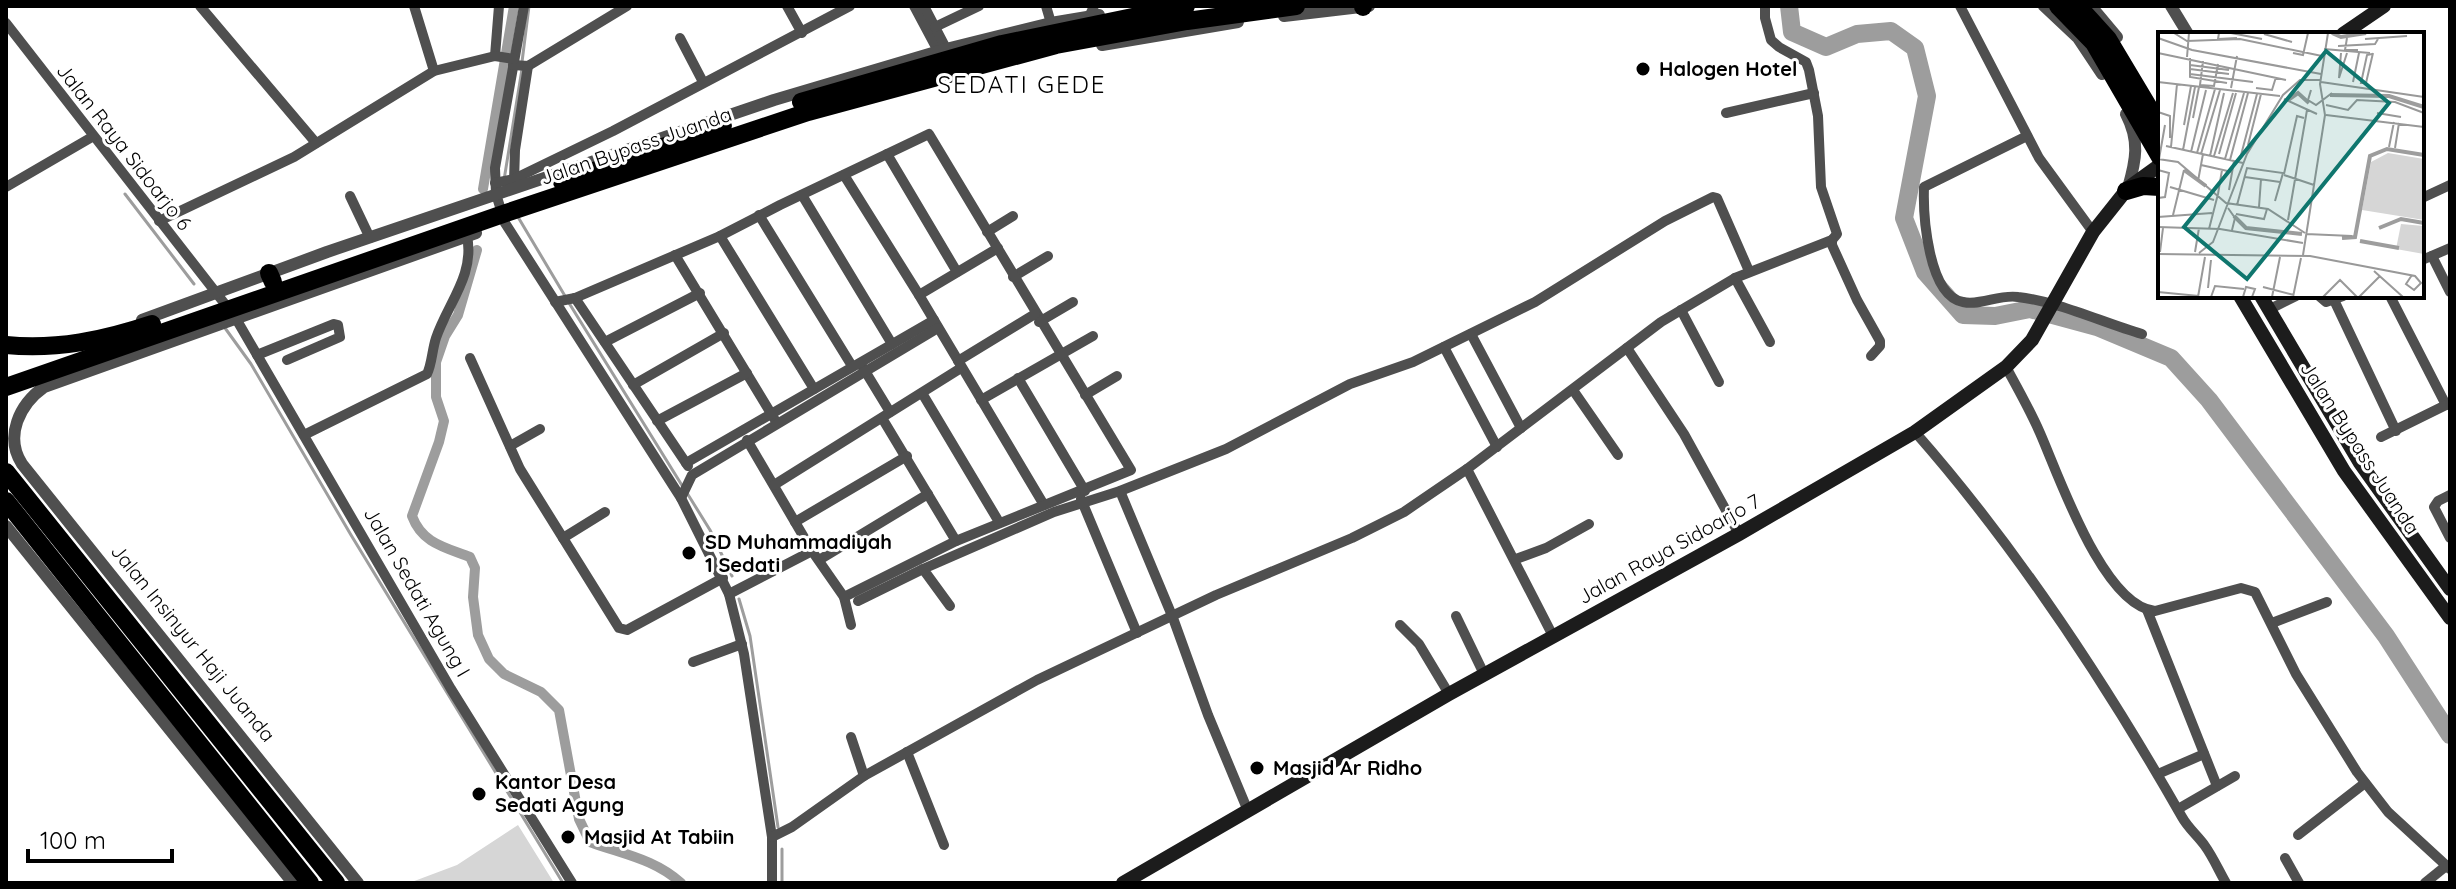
<svg xmlns="http://www.w3.org/2000/svg" width="2456" height="889" font-family="Quicksand,sans-serif">
<style>
.green{fill:#d6d6d6}
.lines{fill:none;stroke-linecap:round;stroke-linejoin:round}
.stream{stroke:#9d9d9d;stroke-width:3}
.canal{stroke:#9d9d9d;stroke-width:10}
.river{stroke:#9d9d9d;stroke-width:18}
.minor{stroke:#4f4f4f;stroke-width:10}
.tertiary{stroke:#4f4f4f;stroke-width:12}
.secondary{stroke:#1c1c1c;stroke-width:14}
.trunk{stroke:#000;stroke-width:18}
.poi-dot{fill:#000;stroke:#fff;stroke-width:3}
.labels{text-anchor:middle;stroke-width:6;stroke-linejoin:round;paint-order:stroke}
.poi-label{font-size:20px;font-weight:bold;fill:#000;stroke:#fff;text-anchor:start}
.street-label{font-size:20px;fill:#000;stroke:#fff}
.quarter-label{font-size:24px;letter-spacing:2px;fill:#000;stroke:#fff}
.inset-river{fill:none;stroke:#9d9d9d;stroke-width:4}
.inset-road{fill:none;stroke:#999;stroke-width:2}
.view{fill:#0f766e;fill-opacity:0.15;stroke:#0f766e;stroke-width:4}
.inset-edge{fill:none;stroke:#000;stroke-width:4}
</style>
<rect width="100%" height="100%" fill="#fff"/>
<!-- green -->
<path class="green" d="M518,825l36,58h-145l48,-18z"/>
<g class="lines">
<!-- stream -->
<g class="stream">
<path d="M522,62l7,-56"/>
<path d="M504,180l18,-111"/>
<path d="M125,194l69,90"/>
<path d="M518,217l47,79"/>
<path d="M569,303l114,184"/>
<path d="M225,328l26,36 100,171 212,348"/>
<path d="M687,493l23,37 22,46"/>
<path d="M739,599l11,37 28,191"/>
<path d="M782,883v-34"/>
</g>
<!-- canal -->
<g class="canal">
<path d="M483,189l31,-183"/>
<path d="M477,250l-19,65 -13,21 -9,26v35l8,24 -5,21 -27,74c10,27 32,31 58,41l5,11 -2,29 5,38 11,24 15,15 37,18 18,18 20,109 11,23c32,12 65,17 91,41"/>
</g>
<!-- river -->
<path class="river" d="M1789,6l3,26 34,15 31,-13 34,-3 24,17 12,48 -23,122 21,54 38,43 32,1 35,-7 67,18 74,31 38,42 177,236 64,99"/>
<!-- minor -->
<g class="minor">
<path d="M200,6l116,137"/>
<path d="M414,6l20,65"/>
<path d="M524,6l-29,162 1,26 9,29 176,275 48,96 15,60 28,183v46"/>
<path d="M787,6l15,27"/>
<path d="M914,6l24,45"/>
<path d="M924,6l25,48"/>
<path d="M1046,6l5,17"/>
<path d="M1765,6v12l6,22 8,7 27,15 3,8 9,46 3,71 16,47 -5,6v5l25,55 23,41v5l-9,10"/>
<path d="M1960,6l79,152 54,74"/>
<path d="M1089,17l5,-11"/>
<path d="M6,23l229,294 216,372 121,194"/>
<path d="M935,27l44,-21"/>
<path d="M680,38l23,44"/>
<path d="M495,56l4,-50"/>
<path d="M513,65l15,1 99,-60"/>
<path d="M1726,113l88,-20"/>
<path d="M2027,136l-103,51c-1,28 4,109 39,115 18,4 36,-8 55,-5 42,5 83,25 124,37"/>
<path d="M887,154l70,118"/>
<path d="M844,175l75,120 125,210"/>
<path d="M514,181l1,-31 13,-84"/>
<path d="M495,183l19,-4 99,-48 237,-125"/>
<path d="M6,187l86,-50"/>
<path d="M802,195l90,149"/>
<path d="M350,196l20,42"/>
<path d="M2422,198l28,-13"/>
<path d="M759,215l93,151"/>
<path d="M159,221l135,-64 140,-86 61,-15 19,3"/>
<path d="M987,232l26,-16"/>
<path d="M720,236l94,153"/>
<path d="M675,255l100,165"/>
<path d="M2432,256l18,36"/>
<path d="M2422,260l28,-12"/>
<path d="M1013,277l35,-21"/>
<path d="M1735,278l35,64"/>
<path d="M919,295l79,-47"/>
<path d="M2319,296l7,6 17,-6"/>
<path d="M2390,296l56,109"/>
<path d="M575,298l113,168"/>
<path d="M2334,300l62,131"/>
<path d="M555,302l20,-4 145,-62 60,-31 149,-71 202,336 -175,71 -112,56"/>
<path d="M1681,310l38,72"/>
<path d="M2268,310l28,-14"/>
<path d="M1039,322l34,-20"/>
<path d="M1471,334l50,94"/>
<path d="M605,342l95,-49"/>
<path d="M1444,347l53,100"/>
<path d="M1627,348l57,86 55,100"/>
<path d="M257,355l77,-31 4,1 2,12 -53,23"/>
<path d="M470,358l50,111 99,159 8,2 96,-52"/>
<path d="M958,361l77,-47"/>
<path d="M862,366l28,46"/>
<path d="M2006,367c12,22 24,43 34,66 19,43 63,173 115,178l86,-23 14,4 41,82 61,98 31,40 62,57"/>
<path d="M1018,378l67,113"/>
<path d="M633,385l91,-52"/>
<path d="M1573,390l45,65"/>
<path d="M922,393l77,129"/>
<path d="M1085,395l32,-19"/>
<path d="M981,400l112,-64"/>
<path d="M882,418l74,123"/>
<path d="M657,421l90,-48"/>
<path d="M1915,432c103,117 190,250 267,385 6,11 16,19 23,29 8,11 14,25 21,37"/>
<path d="M304,435l123,-61c5,-10 5,-24 9,-36 12,-35 39,-63 31,-102"/>
<path d="M2381,437l69,-34"/>
<path d="M747,440l65,111 32,46 7,28"/>
<path d="M510,446l30,-17"/>
<path d="M686,463l248,-143"/>
<path d="M1467,469l86,167"/>
<path d="M774,485l187,-117"/>
<path d="M1120,491l53,127 35,97 40,96"/>
<path d="M2450,495l-12,6 -4,6 16,31"/>
<path d="M681,498l11,-23 246,-147"/>
<path d="M1081,499l56,134"/>
<path d="M795,522l112,-66"/>
<path d="M563,538l42,-26"/>
<path d="M1516,559l30,-11 43,-24"/>
<path d="M819,560l109,-66"/>
<path d="M729,594l83,-43"/>
<path d="M858,601l65,-32"/>
<path d="M950,606l-27,-37 131,-57 66,-21 106,-42 124,-65 63,-22 122,-60 130,-81 48,-24 4,1 32,73"/>
<path d="M2147,610l70,176"/>
<path d="M1456,616l28,58"/>
<path d="M2272,623l55,-21"/>
<path d="M1400,625l19,19 30,50"/>
<path d="M693,662l49,-18"/>
<path d="M851,737l13,39"/>
<path d="M907,752l37,93"/>
<path d="M2158,774l46,-20"/>
<path d="M2178,809l57,-33"/>
<path d="M2298,835l67,-52"/>
<path d="M772,837l20,-10 72,-51 173,-96 179,-85 136,-57 52,-26 63,-43 194,-147 74,-44 97,-38"/>
<path d="M2285,858l14,25"/>
<path d="M2425,883l21,-17"/>
</g>
<!-- tertiary -->
<g class="tertiary">
<path d="M2044,6l34,32 24,36"/>
<path d="M2091,6l26,31"/>
<path d="M2171,6l17,28"/>
<path d="M1284,16l85,-10"/>
<path d="M1102,45l136,-23"/>
<path d="M2126,114c14,27 10,46 2,74"/>
<path d="M142,320l185,-68 447,-152 172,-51 105,-26 48,-8"/>
<path d="M6,526l287,357"/>
<path d="M358,883l-336,-419c-18,-28 -2,-60 22,-77l432,-154"/>
</g>
<!-- secondary -->
<g class="secondary">
<path d="M2343,34l41,-28"/>
<path d="M2240,296l104,175 106,147"/>
<path d="M2261,296l99,167 90,126"/>
<path d="M1123,883l326,-189 290,-160 176,-102 91,-65 26,-27 61,-108 35,-44 32,-23"/>
</g>
<!-- trunk -->
<g class="trunk">
<path d="M1363,6v1"/>
<path d="M2058,6l36,37 66,114"/>
<path d="M2078,6l30,33 52,87"/>
<path d="M801,102l201,-58 184,-38"/>
<path d="M562,182l161,-56"/>
<path d="M2126,191l17,-5 17,1"/>
<path d="M269,273l4,9"/>
<path d="M6,345c51,5 98,-5 146,-21"/>
<path d="M6,387l500,-174 302,-101 248,-67 131,-24 109,-15"/>
<path d="M6,472l330,411"/>
<path d="M6,501l304,382"/>
</g>
</g>
<!-- markers -->
<g class="poi-dot">
<circle cx="1643" cy="69" r="8"/>
<circle cx="689" cy="553" r="8"/>
<circle cx="1257" cy="768" r="8"/>
<circle cx="479" cy="794" r="8"/>
<circle cx="568" cy="837" r="8"/>
</g>
<g class="labels">
<!-- poi labels -->
<g class="poi-label">
<text x="1659" y="76">Halogen Hotel</text>
<text x="705" y="549">SD Muhammadiyah<tspan x="705" dy="23">1 Sedati</tspan></text>
<text x="1273" y="775">Masjid Ar Ridho</text>
<text x="495" y="789">Kantor Desa<tspan x="495" dy="23">Sedati Agung</tspan></text>
<text x="584" y="844">Masjid At Tabiin</text>
</g>
<!-- street labels -->
<g class="street-label">
<text transform="translate(636 146) rotate(-19)" y="7">Jalan Bypass Juanda</text>
<text transform="translate(124 147) rotate(52)" y="7">Jalan Raya Sidoarjo 6</text>
<text transform="translate(2360 448) rotate(57)" y="7">Jalan Bypass Juanda</text>
<text transform="translate(1669 549) rotate(-29)" y="7">Jalan Raya Sidoarjo 7</text>
<text transform="translate(417 592) rotate(60)" y="7">Jalan Sedati Agung I</text>
<text transform="translate(193 643) rotate(51)" y="7">Jalan Insinyur Haji Juanda</text>
</g>
<!-- quarter labels -->
<g class="quarter-label">
<text x="1022" y="93">SEDATI GEDE</text>
</g>
</g>
<!-- overview -->
<g transform="translate(2158 32)">
<rect width="266" height="266" fill="#fff"/>
<path d="M230,121l36,6v61l-62,-10 9,-48zM243,192l23,2v28l-28,-5z" fill="#d6d6d6"/>
<path class="inset-river" d="M174,1l9,4 25,-4M172,63l59,1 35,11M130,68l10,-7 11,10M26,138l22,16M76,184l12,12 56,6M221,196l22,-9 23,4M184,206l13,-1 15,-81 17,-7 37,6M202,209l39,7"/>
<path class="inset-road" d="M16,1l13,8 53,-2 82,17M61,1l-1,6 19,-1M73,1l31,6M106,2l28,8M0,6l34,12 129,24M189,6l-2,12h13M207,7l42,-3M180,14l37,-2 3,-5M166,17l46,4M0,21l128,27M135,21l10,2 5,-22M183,21l-2,25 8,-25M214,22l-5,1 -6,28h5l7,-30M29,25l2,-24M32,26v19l37,6M45,29l-3,24 14,1 4,-22M32,33l39,5M32,37l39,5M32,42l63,8M0,50l122,14M163,50l103,15M195,50l6,-29M73,56l6,-32M98,56l16,2 4,-13M153,58l-3,10 8,5 16,-12M126,67l33,15M168,73l22,5 9,-10 38,2 29,11M0,80l12,4v22M219,81l24,4M168,83l98,12M35,86l6,-31M26,93l7,-39M90,113l13,-51M8,114l77,17M13,115l6,-63M231,115l5,-25M237,116l4,-25M25,118l12,-63M33,120l15,-62M39,121l18,-64M43,122l19,-64M61,122l17,-61M52,124l14,-63M56,124l19,-63M0,127l20,3 48,41 42,6 37,24M1,127l6,-34M67,127l19,-66M82,127l17,-65M72,128l18,-67M43,133l31,7M0,138l11,3 -4,24 -7,1M126,142l13,-58 7,2M126,143l30,10M87,145l35,5M40,149l5,-27M12,155l44,13M71,158l5,-29M60,162l4,-24M79,173l10,-37 36,5 -8,28M101,175l2,-28M70,176l7,10 -3,12M78,182l28,5 3,-10M15,183l11,-45M0,185l54,-4M130,188l19,-110M0,195l62,2 83,14M51,197l9,-35M148,202l46,2M2,220l3,-24M37,220l4,-24M41,221l14,-11 34,-88 36,-59 17,-15h21M0,222l152,2 105,20 6,7 -7,7 -8,-6 6,-9M145,223l22,-140 -5,-31 8,-51M216,239l29,26M105,255l31,8M50,256l3,-28M0,260l51,5M40,265l7,-40M53,265l4,-11 29,3M85,265l3,-10 9,2 -3,8M114,265l8,-40M135,265l8,-39M165,265l17,-17 17,17M201,265l21,-21"/>
<path class="view" d="M168,19l63,52 -142,176 -63,-52z"/>
<rect width="266" height="266" class="inset-edge"/>
</g>
<!-- border -->
<rect width="2456" height="889" fill="none" stroke="#000000" stroke-width="16"/>
<!-- scale -->
<path d="M28 849v12h144v-12" fill="none" stroke="#000000" stroke-width="4"/>
<text x="40" y="849" font-size="24" fill="#000000" stroke="#ffffff" stroke-width="6" paint-order="stroke">100 m</text>
</svg>
